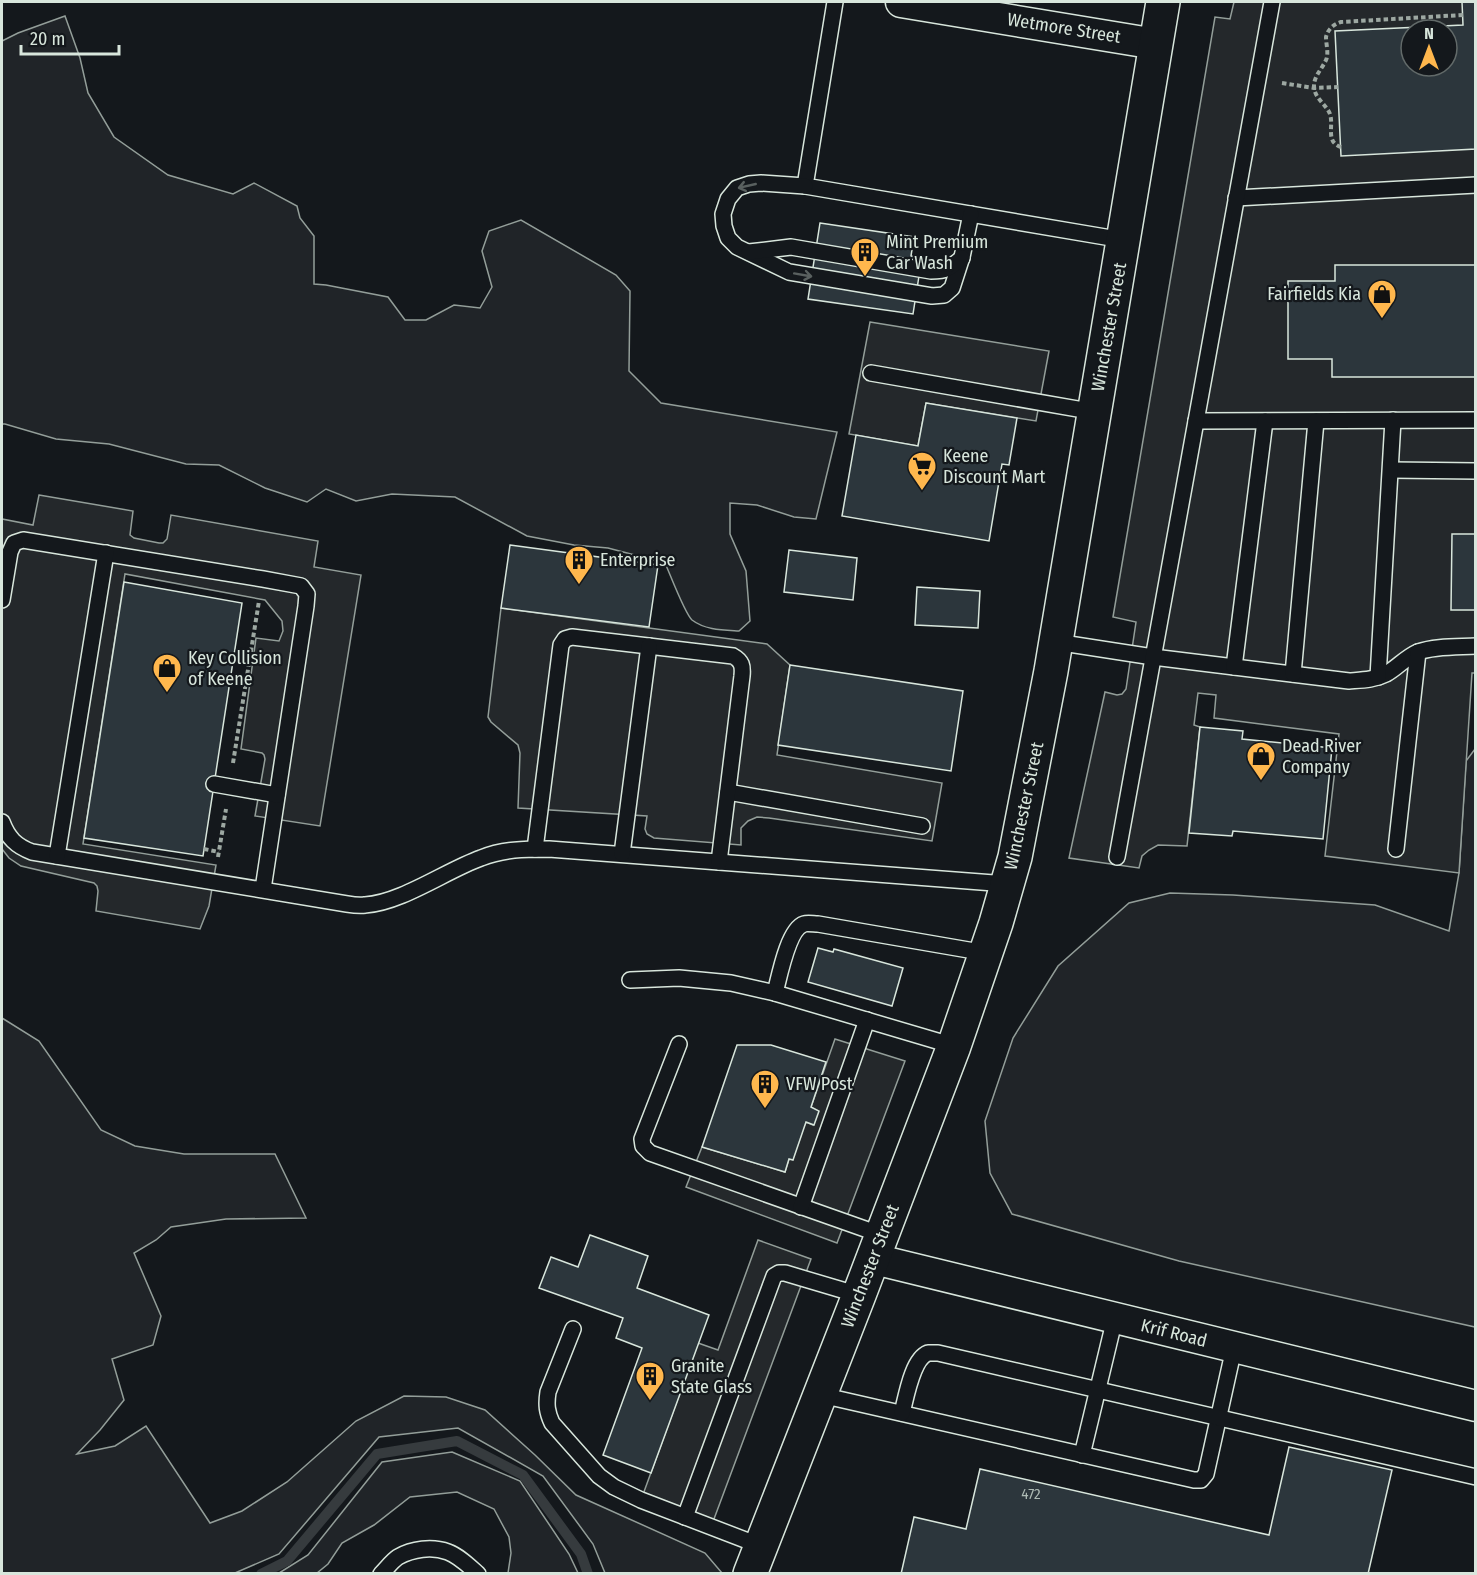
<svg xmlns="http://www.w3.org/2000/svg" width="1477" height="1575" font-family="'Fira Sans Condensed',sans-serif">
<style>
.green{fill:#202428;stroke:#939e99;stroke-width:1.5}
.parking{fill:#24282b;stroke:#939e99;stroke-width:1.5;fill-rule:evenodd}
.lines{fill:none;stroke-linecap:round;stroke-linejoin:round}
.stream{stroke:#363b3e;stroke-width:10}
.building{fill:#2c363c;stroke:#d8e6dc;stroke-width:1.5;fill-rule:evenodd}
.service-casing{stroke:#d8e6dc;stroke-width:18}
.minor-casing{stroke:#d8e6dc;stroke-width:33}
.primary-casing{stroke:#d8e6dc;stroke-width:36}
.path{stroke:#9da8a2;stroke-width:4;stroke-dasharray:4.5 3;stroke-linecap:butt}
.service{stroke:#14181c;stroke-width:15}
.minor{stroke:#14181c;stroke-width:30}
.primary{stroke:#14181c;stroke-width:33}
.oneway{stroke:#59605f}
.labels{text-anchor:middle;stroke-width:4.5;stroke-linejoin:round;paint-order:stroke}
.number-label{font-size:15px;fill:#adbab4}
.street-label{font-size:18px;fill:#d8e6dc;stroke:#14181c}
.poi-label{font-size:18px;fill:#d8e6dc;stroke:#14181c;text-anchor:start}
</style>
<rect width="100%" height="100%" fill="#14181c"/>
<!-- green -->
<g class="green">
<path d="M65,16l15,42 8,35 26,44 54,38 65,19 21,-11 43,23 3,12 14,18v48l12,1 62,12 17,23h21l28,-15 26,3 12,-21 -10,-36 7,-20 32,-11 95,55 14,16 -1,80 32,32 176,29 -21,87 -22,-2 -37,-12 -27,-2v31l16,37 4,50 -11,10c-16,-1 -34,-1 -47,-11 -7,-6 -22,-46 -27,-57l-57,-15 -34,-3 -47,-9 -72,-39 -63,-3 -36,7 -30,-12 -19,13 -42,-14 -46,-23 -33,-1 -77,-20 -53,-5 -51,-15h-3v-383l16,-8z"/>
<path d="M1475,749v578l-296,-66 -167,-47 -22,-41 -5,-52 28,-83 45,-72 71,-63 41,-10 63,2 142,10 74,26 10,-58 7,-112z"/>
<path d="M2,1018l37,23 62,89 34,16 49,8h91l31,64 -80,1 -55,8 -15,13 -22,13 27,63 -8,29 -41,14 12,41 -24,30 -23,24 38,-8 31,-20 64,97 32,-12 45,-29 69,-61 48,-25 42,1 39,13 50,45 41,40 129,58 17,20h-117l-12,-29 -50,-68 -85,-48 -79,9 -100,117 -44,19h-233z"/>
<path d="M452,1452l68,29 49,73 9,19h-70l3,-20 -2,-16 -15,-28 -37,-17 -47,5 -36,28 -32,18 -14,21 -11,9h-38l29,-18 74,-93z"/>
</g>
<!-- parking -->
<g class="parking">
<path d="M1234,2h241l1,671h-4l-13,200 -134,-17 14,-122 -125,-16 2,-23 -18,-2 -4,32 6,2 -13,119 -29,-1 -9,5 -7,6 -3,12 -70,-10 36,-166 12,3 5,-1 4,-5 10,-67 -23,-5 102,-600 15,2zM1411,30h36v36h-36z"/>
<path d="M870,322l179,29 -13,70 -110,-18 -8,43 -69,-12z"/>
<path d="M39,495l94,16 -3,24 4,3 25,5h4l4,-4 4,-24 147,26 -4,26 47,8 -41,251 -65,-10 10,-57 -1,-4 -2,-2 -21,-4 15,-111 23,3 4,-10 -1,-10 -17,-21 -140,-26 -42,270 133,21 -7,41 -9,23 -104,-18 2,-20 -1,-5 -3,-3 -73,-17 -12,-8 -7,-9v-330l31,6z"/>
<path d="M501,608l266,36 23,21 -13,90 165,28 -10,58 -163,-23 -12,-1 -9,4 -7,7v17l-87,-7 -7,-4 -2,-5 2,-13 -129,-8 2,-55 -2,-8 -27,-23 -3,-5z"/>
<path d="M835,1039l70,22 -68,182 -151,-56 16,-40 83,25 4,-13 17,-37 7,3 -2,-18z"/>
<path d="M758,1240l53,19 -100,268 -70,-27 57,-157 20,7z"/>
</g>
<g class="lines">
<!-- stream -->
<path class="stream" d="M261,1574l26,-13 90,-107 80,-13 66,34 58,79 7,20"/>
</g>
<!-- building -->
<g class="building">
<path d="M1462,2h14v147l-135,7 -6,-125 128,-6zM1411,30h36v36h-36z"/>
<path d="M820,223l94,14 -3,19 11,1 -9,57 -105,-15z"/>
<path d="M1335,265h141v112h-144v-18h-44v-78h47z"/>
<path d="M926,403l91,15 -8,47 -7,-1 -13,77 -147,-25 14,-81 62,11z"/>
<path d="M1452,534h24v76h-25z"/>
<path d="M510,545l148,20 -9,62 -148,-19z"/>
<path d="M789,550l68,8 -4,42 -69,-8z"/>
<path d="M124,582l118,21 -39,253 -119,-18z"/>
<path d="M917,587l63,4 -2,37 -63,-3z"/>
<path d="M790,665l173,26 -12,80 -173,-26z"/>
<path d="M1200,727l43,4 -1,8 90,9 -9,91 -90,-8 -1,5 -43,-3z"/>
<path d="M818,948l15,4 1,-3 69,19 -11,38 -84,-24z"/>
<path d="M737,1045h34l55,17 -15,45 8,4 -5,14 -8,-3 -13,38 -4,-1 -4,13 -83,-25z"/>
<path d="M590,1235l58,21 -11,32 72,27 -58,158 -48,-18 39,-107 -26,-10 7,-20 -84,-30 12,-31 27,10z"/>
<path d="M1289,1447l103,23 -24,104h-467l13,-57 52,12 14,-60 289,66z"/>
</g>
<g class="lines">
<!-- service casing -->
<g class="service-casing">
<g id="service">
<path d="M835,2l-30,184 318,54"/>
<path d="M805,186l-44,-3 -12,1 -12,4 -9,11 -5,15 1,12 4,12 9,9 52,25 143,24 12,-1 8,-7 10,-31 9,-43"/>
<path d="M1236,198l240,-13"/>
<path d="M749,252l42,-5 140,24c16,0 19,-3 31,-13"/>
<path d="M871,373l224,39"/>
<path d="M1196,421l280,-1"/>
<path d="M1391,470l85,1"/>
<path d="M2,600l8,-48 4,-9 9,-3 240,39 38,7 6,8 -1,12 -43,283"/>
<path d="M1056,642l97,15 196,24c13,-1 25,-1 37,-7 11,-6 20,-17 32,-22 17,-6 39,-5 58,-6"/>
<path d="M1234,667l31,-246"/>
<path d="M1293,674l23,-253"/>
<path d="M1378,677l15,-257"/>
<path d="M214,784l63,11"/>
<path d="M728,792l194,34"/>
<path d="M2,822c6,16 14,24 30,30l315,52c6,1 12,2 18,1 36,-2 82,-35 116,-47 22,-9 44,-9 68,-9l458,35"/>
<path d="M535,849l26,-204 4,-6 7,-2 161,19c9,5 10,10 9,20l-23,186"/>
<path d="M1396,849l22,-197"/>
<path d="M622,854l27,-208"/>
<path d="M57,856l49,-303"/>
<path d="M1117,857l155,-855"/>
<path d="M630,980l49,-2 52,5 44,10 179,53"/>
<path d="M775,993c4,-15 13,-64 29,-69 3,-1 10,0 14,0l168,29"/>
<path d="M679,1044l-37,95 1,7 7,7 232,82"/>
<path d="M801,1207l66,-187"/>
<path d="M573,1329l-25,63c-2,13 -1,20 4,31l47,53 15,11 27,13 120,46"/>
<path d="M821,1395l373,85h7l5,-6 28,-126"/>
<path d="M902,1413c4,-15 10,-54 26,-60 1,0 9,0 10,0l538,124"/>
<path d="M1082,1455l33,-137"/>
<path d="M685,1517l89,-241 5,-3h6l74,22"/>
<path d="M381,1574c6,-6 11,-13 17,-17 14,-8 34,-11 50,-5 11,4 21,14 30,22"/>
</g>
</g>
<!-- minor casing -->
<g class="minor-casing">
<g id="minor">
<path d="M901,2l255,42"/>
<path d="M874,1259l602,147"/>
</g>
</g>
<!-- primary casing -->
<g class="primary-casing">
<path id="primary" d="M750,1574l109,-279 95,-249 42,-123 19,-66 36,-186 112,-669"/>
</g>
<!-- path -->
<g class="path">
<path d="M1282,83l32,5 24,-1"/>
<path d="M1341,147c-16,-5 -7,-21 -11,-33 -4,-10 -16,-16 -16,-28 0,-10 8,-17 12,-26 3,-6 0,-16 0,-23 2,-8 8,-13 15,-15l122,-7"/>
<path d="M233,763l26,-162"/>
<path d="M204,849l15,3"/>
<path d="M218,857l8,-48"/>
</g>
<!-- service -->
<use href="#service" class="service"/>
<!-- minor -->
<use href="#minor" class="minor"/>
<!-- primary -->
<use href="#primary" class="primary"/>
</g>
<!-- one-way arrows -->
<defs><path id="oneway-shaft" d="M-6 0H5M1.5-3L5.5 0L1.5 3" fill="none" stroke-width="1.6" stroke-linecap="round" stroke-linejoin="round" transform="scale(1.5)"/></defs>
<g class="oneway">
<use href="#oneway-shaft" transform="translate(747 186) rotate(167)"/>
<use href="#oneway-shaft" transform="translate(803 275) rotate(10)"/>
</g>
<!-- icons -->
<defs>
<g id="building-pin" transform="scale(1.5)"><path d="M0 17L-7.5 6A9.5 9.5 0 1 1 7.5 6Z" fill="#ffb74d" stroke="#14181c"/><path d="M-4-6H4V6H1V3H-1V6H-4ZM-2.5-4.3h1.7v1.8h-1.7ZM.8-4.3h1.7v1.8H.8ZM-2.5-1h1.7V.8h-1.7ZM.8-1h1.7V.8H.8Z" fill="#111"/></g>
<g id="shop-pin" transform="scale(1.5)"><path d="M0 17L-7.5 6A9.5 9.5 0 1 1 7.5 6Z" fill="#ffb74d" stroke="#14181c"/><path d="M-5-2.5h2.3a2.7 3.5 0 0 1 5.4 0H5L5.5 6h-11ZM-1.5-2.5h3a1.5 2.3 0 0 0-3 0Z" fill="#111"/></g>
<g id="supermarket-pin" transform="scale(1.5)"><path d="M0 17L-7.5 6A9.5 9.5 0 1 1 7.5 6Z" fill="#ffb74d" stroke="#14181c"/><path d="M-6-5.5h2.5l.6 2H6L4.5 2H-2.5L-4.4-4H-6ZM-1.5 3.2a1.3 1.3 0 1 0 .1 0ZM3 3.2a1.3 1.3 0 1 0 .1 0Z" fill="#111"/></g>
</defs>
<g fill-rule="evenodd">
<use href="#building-pin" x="865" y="252"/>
<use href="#shop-pin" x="1382" y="294"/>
<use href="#supermarket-pin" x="922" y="466"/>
<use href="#building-pin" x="579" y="560"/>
<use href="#shop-pin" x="167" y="668"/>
<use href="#shop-pin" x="1261" y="756"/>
<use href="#building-pin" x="765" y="1084"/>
<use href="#building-pin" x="650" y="1376"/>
</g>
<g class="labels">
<!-- number labels -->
<g class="number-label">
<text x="1031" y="1499">472</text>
</g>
<!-- street labels -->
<g class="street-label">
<text transform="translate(1064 28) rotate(9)" y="6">Wetmore Street</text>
<text transform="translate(1109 327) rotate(-80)" y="6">Winchester Street</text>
<text transform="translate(1024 806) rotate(-78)" y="6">Winchester Street</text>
<text transform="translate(870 1266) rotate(-69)" y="6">Winchester Street</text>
<text transform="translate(1174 1333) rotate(14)" y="6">Krif Road</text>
</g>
<!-- poi labels -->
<g class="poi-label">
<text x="886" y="248">Mint Premium<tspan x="886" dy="21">Car Wash</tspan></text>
<text x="1361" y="300" text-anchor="end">Fairfields Kia</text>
<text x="943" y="462">Keene<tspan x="943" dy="21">Discount Mart</tspan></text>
<text x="600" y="566">Enterprise</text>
<text x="188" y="664">Key Collision<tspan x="188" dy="21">of Keene</tspan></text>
<text x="1282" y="752">Dead River<tspan x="1282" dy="21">Company</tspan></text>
<text x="786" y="1090">VFW Post</text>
<text x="671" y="1372">Granite<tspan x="671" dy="21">State Glass</tspan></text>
</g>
</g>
<!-- border -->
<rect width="1477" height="1575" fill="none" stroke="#d8e6dc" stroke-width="6"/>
<!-- north arrow -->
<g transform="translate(1429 48)"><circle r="28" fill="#14181c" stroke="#626a69" stroke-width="1.5"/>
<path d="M0-4.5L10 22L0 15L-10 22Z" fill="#ffb74d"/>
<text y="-9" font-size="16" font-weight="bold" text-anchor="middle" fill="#d8e6dc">N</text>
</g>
<!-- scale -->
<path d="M21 45v9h98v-9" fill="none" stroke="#d8e6dc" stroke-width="3"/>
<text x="30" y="45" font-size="18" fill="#d8e6dc" stroke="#14181c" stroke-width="4.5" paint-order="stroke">20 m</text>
</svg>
